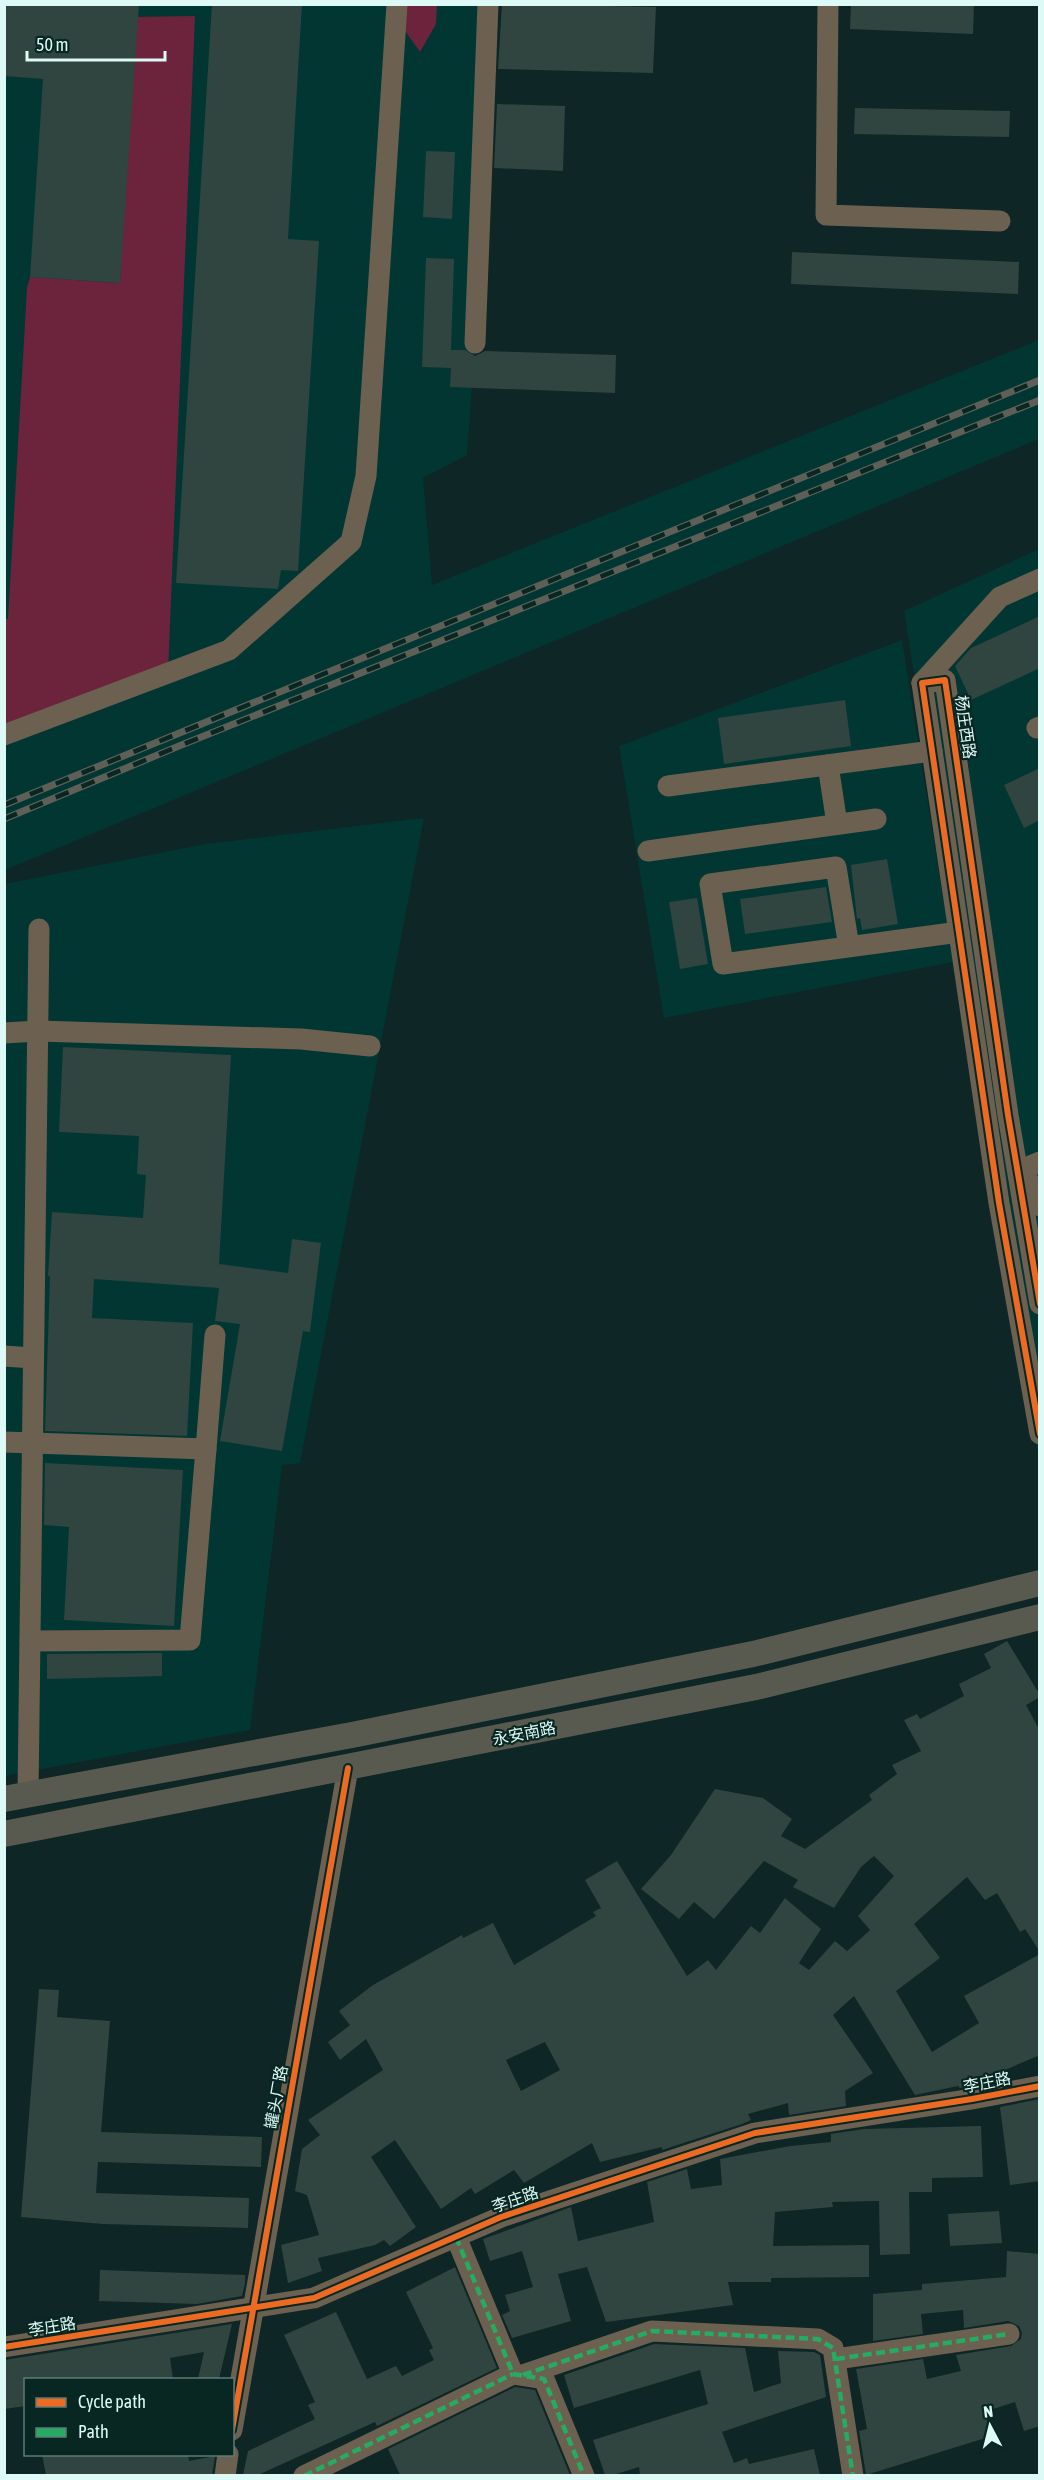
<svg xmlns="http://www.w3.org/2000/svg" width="1044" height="2480" font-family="'Asap Condensed','Noto Sans SC',sans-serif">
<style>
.built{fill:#023632}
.green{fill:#6b243c}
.building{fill:#304440;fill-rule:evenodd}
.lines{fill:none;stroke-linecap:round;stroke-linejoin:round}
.minor{stroke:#6c6050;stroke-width:21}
.major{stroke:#595a4f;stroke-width:26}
.rail-casing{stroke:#5e6057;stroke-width:7}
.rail{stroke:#082622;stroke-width:4.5;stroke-dasharray:14;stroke-linecap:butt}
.quiet{stroke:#26ab63;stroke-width:4.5;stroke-dasharray:9 4.5;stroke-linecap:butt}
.cycleway-casing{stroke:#082622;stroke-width:10}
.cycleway{stroke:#ed6a23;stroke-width:6}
.labels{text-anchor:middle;stroke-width:4.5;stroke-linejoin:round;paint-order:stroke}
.street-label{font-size:16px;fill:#defaf6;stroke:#082622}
</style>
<rect width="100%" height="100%" fill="#0e2625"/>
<!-- built -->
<g class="built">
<path d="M5,5h483l-13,338 -8,112 -44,23 9,107 607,-245v99l-1034,431z"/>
<path d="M1039,549v913l-135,-851z"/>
<path d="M902,640l51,322 -289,56 -45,-272z"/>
<path d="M424,818l-124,645 -18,2 -32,265 -245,46v-892l200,-40z"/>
</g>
<!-- green -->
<g class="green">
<path d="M406,5h31l-1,19 -16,28 -17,-24z"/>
<path d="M195,16l-27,656 -163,63v-116h3l19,-331 3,-11 90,6 10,-266z"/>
</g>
<!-- building -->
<g class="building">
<path d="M4,4h135l-19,279 -90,-6 13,-198 -39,-3z"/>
<path d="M212,4h90l-14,235 31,2 -21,330 -17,-1 -3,19 -102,-6z"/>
<path d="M502,4l154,3 -3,66 -155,-4z"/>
<path d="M851,4h123l-1,30 -123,-5z"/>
<path d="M497,104l68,2 -2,65 -69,-3z"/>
<path d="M855,108l155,3 -1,26 -155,-3z"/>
<path d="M426,151l29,1 -3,67 -29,-2z"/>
<path d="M792,252l227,10 -1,32 -227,-10z"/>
<path d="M426,258l28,1 -3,91h14l10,6 10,-5 131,4 -1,38 -165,-6 1,-19 -29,-1z"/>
<path d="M1040,616v52l-69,32 -16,-34 16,-18z"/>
<path d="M845,700l6,46 -127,18 -6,-46z"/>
<path d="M1040,768v52l-16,8 -20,-43z"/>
<path d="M887,859l11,65 -36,6 -2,-12 -3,1 -6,-54z"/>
<path d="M826,887l6,35 -87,12 -5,-35z"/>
<path d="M697,898l11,66 -28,5 -11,-67z"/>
<path d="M63,1047l168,8 -12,209 69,9 4,-34 29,4 -11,89 -7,-1 -21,120 -62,-10 20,-117 -25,-3 4,-33 -125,-9 -2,39 101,5 -6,113 -142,-5 5,-155h-2l4,-64 91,6 3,-43 -9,-1 2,-38 -80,-4z"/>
<path d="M45,1463l138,7 -9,156 -110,-6 5,-93 -25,-2z"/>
<path d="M1007,1641l33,54v2l-14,8 14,26v221l-15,-23 -5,3 -23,-39 -12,7 -18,-23 -53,47 26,34 -44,33 36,61 47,-29 -15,-27 76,-42v101l-75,32 -5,1 -2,-2 -43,9 -61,-99 -21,19 40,58 -28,18 1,15 -57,9 -1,-12 -40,11 3,6 -9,4 -80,26v-3l-62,15 -8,-19 -68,40 -10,-13 -39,24 -4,-6 -30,21 -46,-69 -24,17 45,70 -26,19 -6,-6 -9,5 -57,13 4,13 -34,12 -7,-38 38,-10 -12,-40 -12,-4 7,-42 18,-14 -12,-15 75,-50 -17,-31 -26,21 -12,-18 22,-17 -11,-14 34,-26 89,-50 1,3 30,-15 21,42 82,-49 -3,-4 8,-4 -16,-28 32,-19 70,115 21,-16 8,10 35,-44 9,7 25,-35 36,31 -22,34 10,7 26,-29 12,10 23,-21 -12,-14 36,-40 -20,-20 -13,11 -27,41 -41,-21 5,-7 -34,-19 -50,58 -20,-17 -15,17 -38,-30 30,-34 44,-66 48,9 29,21 -11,17 24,13 67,-49 -3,-5 28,-21 -5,-9 29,-14 -17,-31 13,-6 3,5 44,-23 -5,-12 32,-16 -7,-14zM545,2042l15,28 -39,21 -15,-31z"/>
<path d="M162,1653v23l-115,3v-25z"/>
<path d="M39,1989l20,1 -2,27 53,4 -9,111 161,5 -1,30 -163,-5 -2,31 153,5 -1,30 -145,-4 -82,-7z"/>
<path d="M1040,2099v82l-30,4 -10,-78z"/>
<path d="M981,2126l2,51 -51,1v14h-23l1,62 -30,1 -1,-54 -47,1 1,5 -58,5 -2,34 96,-1v32l-98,1v4h-43l5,23 -127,17 -19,-55 -29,7 13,47 -59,17 -10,-23 8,-4 -5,-16 28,-8 -11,-36 -32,10 -7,-22 88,-32 7,34 76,-19 -7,-40 40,-13 4,20 31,-4 -2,-26 70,-13 41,-4v-8l33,-5z"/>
<path d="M999,2211l3,32 -52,3 -2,-32z"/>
<path d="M1007,2251l33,3v172l-16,5 -9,-29 -31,10 8,24 -126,39 -7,-44 8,-2 -11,-60 67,-10 4,20 34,-8 -5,-16 55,-9 10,-7 1,-6 -3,-7 -11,-5 -44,7 -1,-18 -42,4 2,20 -50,7v-47l49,-4v-6l84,-7z"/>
<path d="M455,2267l42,101 -120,58 -2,-4 -117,53h-15l5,-24 67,-32 -7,-14 7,-3 -31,-67 52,-23 31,67 29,-13 6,10 32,-16 -5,-10 4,-2 -27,-56z"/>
<path d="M100,2270l145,5v8l-3,13 -45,8 -98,-3z"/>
<path d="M232,2324l-13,55h-21l6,-27 -34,6 3,21h-147v27l-22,3v-49z"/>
<path d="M654,2344l91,4 9,44 27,-9 -3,-32 36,1 6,3 6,42 -104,35 12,31 13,-5 2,6 65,-15 6,26h-180l-1,-8 -26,8h-8l-12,-35 115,-36 -8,-34 -126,38 -10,-33z"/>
<path d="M515,2387l20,3 35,85h-170l-12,-26z"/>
<path d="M42,2454h146l1,7 26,-5 -3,19h-166z"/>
</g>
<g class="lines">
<!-- minor -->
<g class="minor">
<path d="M828,4l-2,211 174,6"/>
<path d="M475,343l13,-339"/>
<path d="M922,683l77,520 41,231"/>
<path d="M922,683l23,-3 63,435 32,189"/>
<path d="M922,683l78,-86 40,-18"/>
<path d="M1037,728l3,-1"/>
<path d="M4,735l225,-85 122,-108 15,-66 31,-472"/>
<path d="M828,765l9,59"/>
<path d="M668,786l264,-35"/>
<path d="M648,851l228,-32"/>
<path d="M849,947l-13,-80 -126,17 13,80 236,-32"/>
<path d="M4,1033l34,-2 263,8 69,7"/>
<path d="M1023,1169l17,-7"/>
<path d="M1025,1174l15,32"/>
<path d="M4,1356l29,2"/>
<path d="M4,1442l202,7 9,-114"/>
<path d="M30,1641l160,-1 16,-191"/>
<path d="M28,1794l11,-865"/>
<path d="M456,2237l57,137 31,5 40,97"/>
<path d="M4,2347l310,-49 187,-81 254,-84 217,-34 68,-13"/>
<path d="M836,2359l173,-25"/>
<path d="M523,2375l129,-44 166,8 15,9 20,128"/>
<path d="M232,2430l116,-662"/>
<path d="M225,2476l3,-22"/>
<path d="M304,2476l209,-102"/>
</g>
<!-- major -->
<g class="major">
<path d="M4,1799l348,-64 401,-81 287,-71"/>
<path d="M4,1834l752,-147 284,-70"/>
</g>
<!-- rail casing -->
<g class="rail-casing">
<g id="rail">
<path d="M4,805l1036,-425"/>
<path d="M4,819l175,-73 861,-346"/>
</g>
</g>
<!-- rail -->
<use href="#rail" class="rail"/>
<!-- quiet -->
<g class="quiet">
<path d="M456,2237l57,137 31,5 40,97"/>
<path d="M836,2359l173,-25"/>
<path d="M523,2375l129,-44 166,8 15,9 20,128"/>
<path d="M304,2476l209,-102"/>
</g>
<!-- cycleway casing -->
<g class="cycleway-casing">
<g id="cycleway">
<path d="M1040,1304l-32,-189 -63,-435 -23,3 77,520 41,231"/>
<path d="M4,2347l310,-49 187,-81 254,-84 217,-34 68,-13"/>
<path d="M232,2430l116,-662"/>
</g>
</g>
<!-- cycleway -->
<use href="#cycleway" class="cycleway"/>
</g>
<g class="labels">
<!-- street labels -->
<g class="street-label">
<text transform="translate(966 727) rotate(82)" y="6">杨庄西路</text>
<text transform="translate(524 1733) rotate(-11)" y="6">永安南路</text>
<text transform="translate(987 2082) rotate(-11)" y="6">李庄路</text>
<text transform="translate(276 2097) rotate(-80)" y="6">罐头厂路</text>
<text transform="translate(515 2199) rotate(-19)" y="6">李庄路</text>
<text transform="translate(52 2326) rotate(-9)" y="6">李庄路</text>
</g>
</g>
<!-- border -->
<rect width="1044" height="2480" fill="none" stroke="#defaf6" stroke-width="12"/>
<!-- legend -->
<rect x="24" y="2378" width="210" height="78" fill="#082622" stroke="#5e7b77" stroke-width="1.5"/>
<rect x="36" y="2398" width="30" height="9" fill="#ed6a23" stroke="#5e7b77" stroke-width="1.5"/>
<text x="78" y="2408" font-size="18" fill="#defaf6">Cycle path</text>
<rect x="36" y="2428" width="30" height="9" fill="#26ab63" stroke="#5e7b77" stroke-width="1.5"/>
<text x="78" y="2438" font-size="18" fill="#defaf6">Path</text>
<!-- north arrow -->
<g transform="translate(990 2426) rotate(353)" stroke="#082622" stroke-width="4.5" paint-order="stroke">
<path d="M0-4.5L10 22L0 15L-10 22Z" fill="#defaf6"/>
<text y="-9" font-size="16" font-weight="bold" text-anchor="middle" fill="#defaf6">N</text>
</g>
<!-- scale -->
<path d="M27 51v9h138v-9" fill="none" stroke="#defaf6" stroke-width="3"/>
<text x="36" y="51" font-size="18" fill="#defaf6" stroke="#082622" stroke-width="4.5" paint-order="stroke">50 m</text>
</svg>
